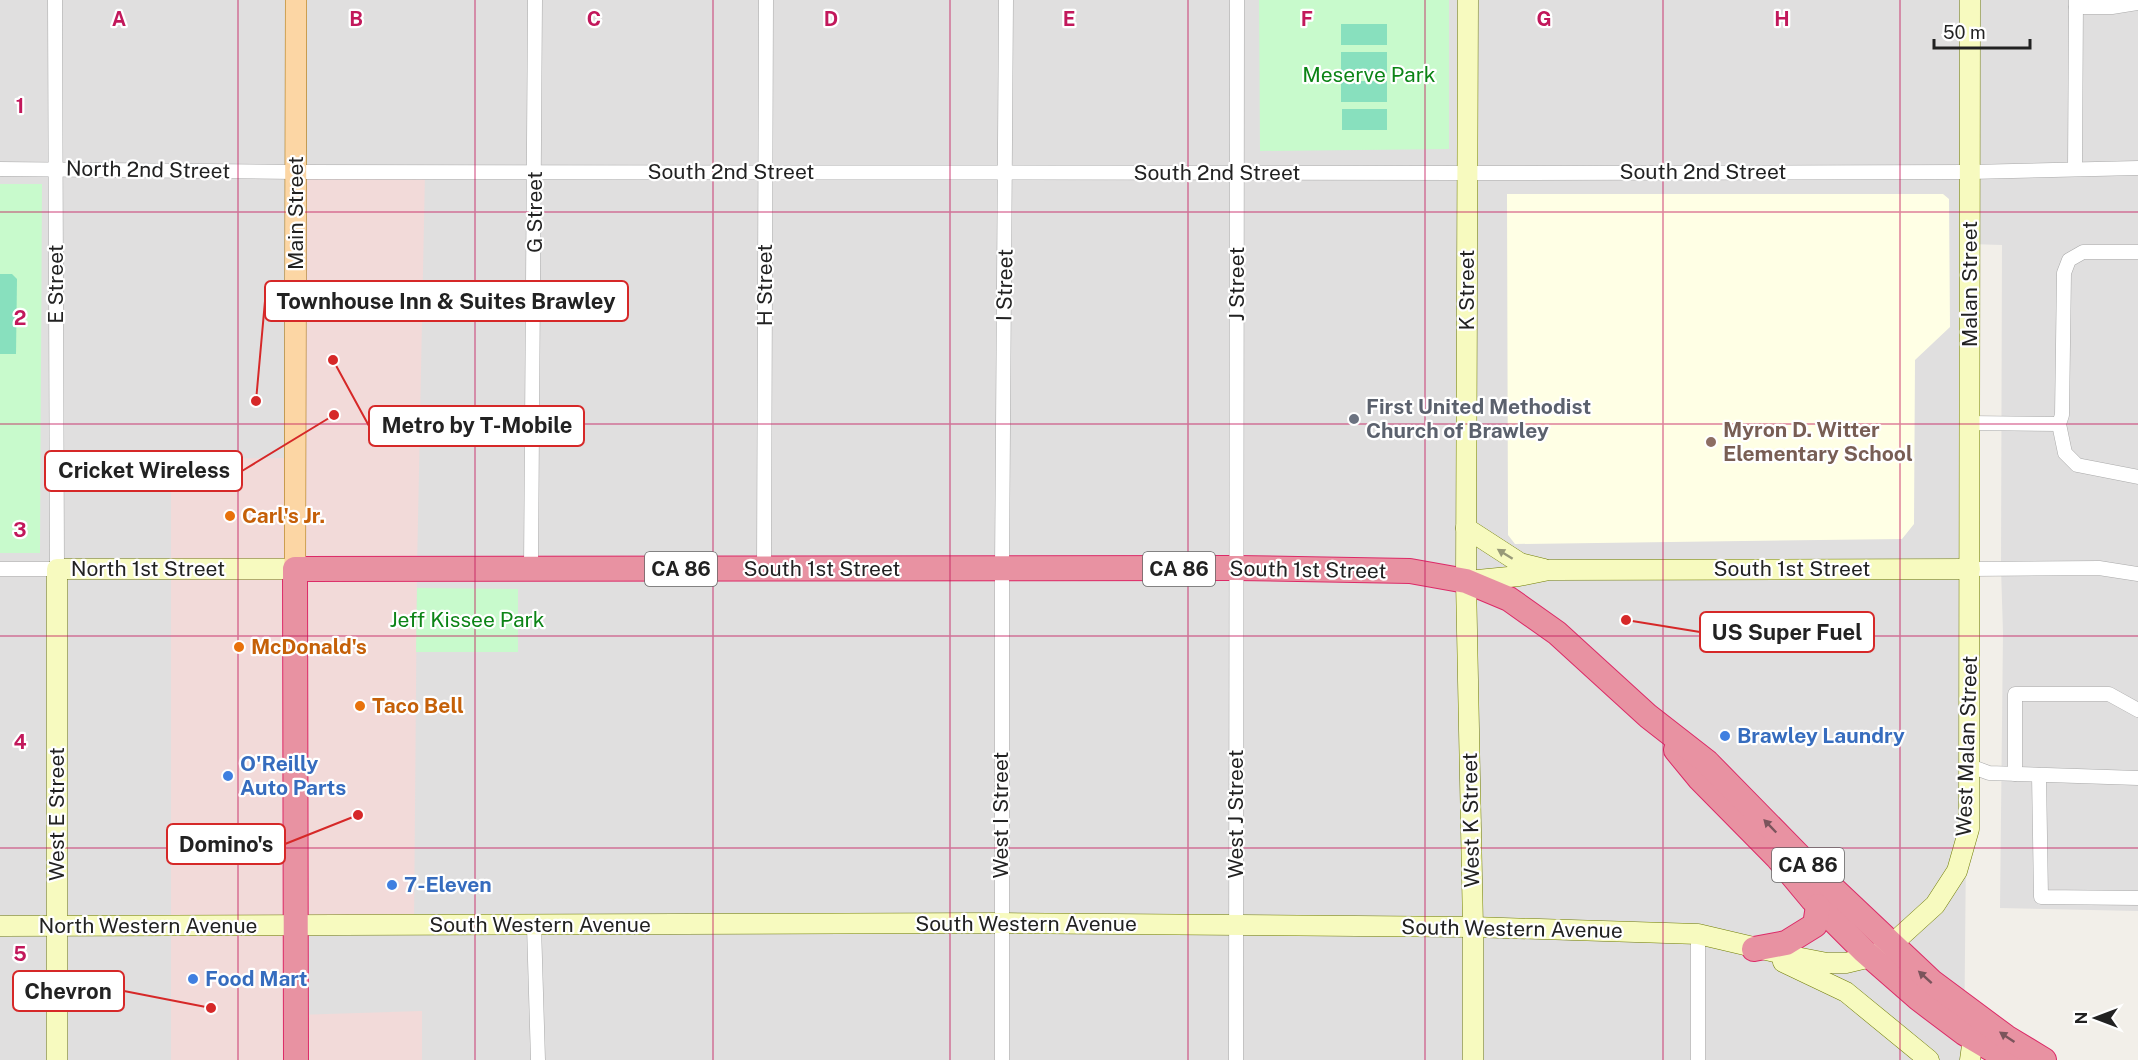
<svg xmlns="http://www.w3.org/2000/svg" width="2138" height="1060" font-family="'Public Sans',sans-serif">
<style>
.residential{fill:#e0dfdf}
.commercial{fill:#f2dad9}
.education{fill:#ffffe5}
.park{fill:#c8facc}
.pitch{fill:#88e0be}
.lines{fill:none;stroke-linecap:round;stroke-linejoin:round}
.street-casing{stroke:#a9a9a9;stroke-width:15}
.secondary-casing{stroke:#707d05;stroke-width:21}
.primary-casing{stroke:#a06b00;stroke-width:22}
.highway-casing{stroke:#dc2a67;stroke-width:26}
.street{stroke:#fff;stroke-width:14}
.secondary{stroke:#f7fabf;stroke-width:20}
.primary{stroke:#fcd6a4;stroke-width:21}
.highway{stroke:#e892a2;stroke-width:24}
.oneway{fill:#979978}
.oneway2{fill:#7b545c}
.grid{fill:none;stroke:#c2185b;stroke-width:1.5;stroke-opacity:0.55}
.worship-dot{fill:#6b7280;stroke:#fff;stroke-width:2}
.education-dot{fill:#8d6e63;stroke:#fff;stroke-width:2}
.food-dot{fill:#e8710a;stroke:#fff;stroke-width:2}
.shop-dot{fill:#3f7fe0;stroke:#fff;stroke-width:2}
.labels{text-anchor:middle;stroke-width:4.5;stroke-linejoin:round;paint-order:stroke}
.shield{fill:#fff;stroke:#646464;stroke-width:1.5}
.shield-label{font-size:20px;font-weight:bold;fill:#222}
.park-label{font-size:21px;fill:#0c8416;stroke:#fff}
.street-label{font-size:21px;fill:#222;stroke:#fff}
.worship-label{font-size:21px;font-weight:bold;fill:#5b616d;stroke:#fff;text-anchor:start}
.education-label{font-size:21px;font-weight:bold;fill:#785e54;stroke:#fff;text-anchor:start}
.food-label{font-size:21px;font-weight:bold;fill:#c56008;stroke:#fff;text-anchor:start}
.shop-label{font-size:21px;font-weight:bold;fill:#366cbe;stroke:#fff;text-anchor:start}
.grid-label{font-size:20px;text-anchor:middle;font-weight:bold;fill:#c2185b;stroke:#fff;stroke-width:4.5;stroke-linejoin:round;paint-order:stroke}
.leader{fill:none;stroke:#d62828;stroke-width:2}
.callout-dot{fill:#d62828;stroke:#fff;stroke-width:2}
.callout{fill:#fff;stroke:#d62828;stroke-width:2}
.callout-label{font-size:22px;text-anchor:middle;font-weight:bold;fill:#222}
</style>
<rect width="100%" height="100%" fill="#f2efe9"/>
<!-- residential -->
<path class="residential" d="M0,0h2138v911l-138,-3 3,-275 -2,-65 1,-323 -32,-1v179l-6,637h-1964z"/>
<!-- commercial -->
<path class="commercial" d="M296,172h129l-8,397 -3,357 -117,-1 -1,90 126,-4v49h-251v-601l125,-1z"/>
<!-- education -->
<path class="education" d="M1507,194h436l6,5 1,128 -35,33 -1,164 -12,15 -387,5 -7,-9z"/>
<!-- park -->
<g class="park">
<path d="M1259,0h190v149l-189,2z"/>
<path d="M0,184h42l-2,369h-40z"/>
<path d="M417,588l101,1v63h-102z"/>
</g>
<!-- pitch -->
<g class="pitch">
<rect x="1341" y="24" width="46" height="21"/>
<rect x="1341" y="52" width="46" height="21"/>
<rect x="1341" y="81" width="46" height="21"/>
<rect x="1342" y="109" width="45" height="21"/>
<path d="M0,274h12l5,5 -1,75h-16z"/>
</g>
<g class="lines">
<!-- street casing -->
<g class="street-casing">
<g id="street">
<path d="M2076,7h36l26,-4"/>
<path d="M0,169l296,3 1171,1 503,-1 168,-4"/>
<path d="M2075,169l1,-169"/>
<path d="M2138,252h-55l-14,8 -5,13 -2,142 -3,9 6,29 12,12 61,12"/>
<path d="M1970,423l89,1"/>
<path d="M0,569h57l-2,-569"/>
<path d="M531,569l4,-569"/>
<path d="M1970,569l129,-1 39,6"/>
<path d="M764,570l2,-570"/>
<path d="M1970,766l19,7 149,5"/>
<path d="M2015,774v-80h94l29,16"/>
<path d="M2039,775l2,122 97,1"/>
<path d="M534,926l4,134"/>
<path d="M1002,1060v-491l4,-569"/>
<path d="M1236,1060l1,-1060"/>
<path d="M1698,1060v-126"/>
</g>
</g>
<!-- secondary casing -->
<g class="secondary-casing">
<g id="secondary">
<path d="M1468,0l-2,581 7,346v133"/>
<path d="M1466,528l54,35 24,6"/>
<path d="M1467,581l52,-5 30,-6 421,-1"/>
<path d="M0,926l1001,-3 472,4 225,7 98,23 31,6h19l25,-6 20,-12 44,-40 22,-34 12,-42 1,-829"/>
<path d="M1783,962l63,30 83,68"/>
<path d="M57,1060v-491h238"/>
<path d="M1970,1060l3,-22"/>
</g>
</g>
<!-- primary casing -->
<g class="primary-casing">
<path id="primary" d="M295,569l1,-569"/>
</g>
<!-- highway casing -->
<g class="highway-casing">
<g id="highway">
<path d="M1676,750l23,28 78,79 35,42 52,52 55,48 45,34 46,27"/>
<path d="M1754,949l32,-6 29,-18 3,-19"/>
<path d="M296,1060l-1,-491 941,-1 174,3 56,10 43,18 48,34 91,83 59,46 100,102 125,118 74,55 38,23"/>
</g>
</g>
<!-- street -->
<use href="#street" class="street"/>
<!-- secondary -->
<use href="#secondary" class="secondary"/>
<!-- primary -->
<use href="#primary" class="primary"/>
<!-- highway -->
<use href="#highway" class="highway"/>
</g>
<!-- one-way arrows -->
<defs><path id="oneway-solid" d="M-6-.8H1V-3.2L6.5 0L1 3.2V.8H-6Z" transform="scale(1.5)"/></defs>
<use class="oneway" href="#oneway-solid" transform="translate(1505 554) rotate(-148)"/>
<g class="oneway2">
<use href="#oneway-solid" transform="translate(1770 826) rotate(-134)"/>
<use href="#oneway-solid" transform="translate(1925 977) rotate(-138)"/>
<use href="#oneway-solid" transform="translate(2007 1037) rotate(-146)"/>
</g>
<!-- grid -->
<path class="grid" d="M238,0v1060M475,0v1060M713,0v1060M950,0v1060M1188,0v1060M1425,0v1060M1663,0v1060M1900,0v1060M0,212h2138M0,424h2138M0,636h2138M0,848h2138"/>
<!-- markers -->
<circle class="worship-dot" cx="1354" cy="419" r="6"/>
<circle class="education-dot" cx="1711" cy="442" r="6"/>
<g class="food-dot">
<circle cx="230" cy="516" r="6"/>
<circle cx="239" cy="647" r="6"/>
<circle cx="360" cy="706" r="6"/>
</g>
<g class="shop-dot">
<circle cx="1725" cy="736" r="6"/>
<circle cx="228" cy="776" r="6"/>
<circle cx="392" cy="885" r="6"/>
<circle cx="193" cy="979" r="6"/>
</g>
<g class="labels">
<!-- shield labels -->
<g class="shield">
<rect x="645" y="552" width="72" height="34" rx="4.5"/>
<rect x="1143" y="552" width="72" height="34" rx="4.5"/>
<rect x="1772" y="848" width="72" height="34" rx="4.5"/>
</g>
<g class="shield-label">
<text x="681" y="576">CA 86</text>
<text x="1179" y="576">CA 86</text>
<text x="1808" y="872">CA 86</text>
</g>
<!-- park labels -->
<g class="park-label">
<text x="1369" y="82">Meserve Park</text>
<text x="467" y="627">Jeff Kissee Park</text>
</g>
<!-- street labels -->
<g class="street-label">
<text transform="translate(148 170) rotate(1)" y="7">North 2nd Street</text>
<text x="731" y="179">South 2nd Street</text>
<text x="1703" y="179">South 2nd Street</text>
<text x="1217" y="180">South 2nd Street</text>
<text transform="translate(535 212) rotate(-90)" y="7">G Street</text>
<text transform="translate(296 213) rotate(-90)" y="7">Main Street</text>
<text transform="translate(56 284) rotate(-90)" y="7">E Street</text>
<text transform="translate(1237 284) rotate(-90)" y="7">J Street</text>
<text transform="translate(1970 284) rotate(-90)" y="7">Malan Street</text>
<text transform="translate(765 285) rotate(-90)" y="7">H Street</text>
<text transform="translate(1005 285) rotate(-89)" y="7">I Street</text>
<text transform="translate(1467 290) rotate(-90)" y="7">K Street</text>
<text x="148" y="576">North 1st Street</text>
<text x="822" y="576">South 1st Street</text>
<text x="1792" y="576">South 1st Street</text>
<text transform="translate(1308 570) rotate(1)" y="7">South 1st Street</text>
<text transform="translate(1967 746) rotate(-88)" y="7">West Malan Street</text>
<text transform="translate(57 814) rotate(-90)" y="7">West E Street</text>
<text transform="translate(1236 814) rotate(-90)" y="7">West J Street</text>
<text transform="translate(1001 815) rotate(-90)" y="7">West I Street</text>
<text transform="translate(1471 820) rotate(-91)" y="7">West K Street</text>
<text x="1026" y="931">South Western Avenue</text>
<text x="540" y="932">South Western Avenue</text>
<text x="148" y="933">North Western Avenue</text>
<text transform="translate(1512 929) rotate(1)" y="7">South Western Avenue</text>
</g>
<!-- worship labels -->
<g class="worship-label">
<text x="1366" y="414">First United Methodist<tspan x="1366" dy="24">Church of Brawley</tspan></text>
</g>
<!-- education labels -->
<g class="education-label">
<text x="1723" y="437">Myron D. Witter<tspan x="1723" dy="24">Elementary School</tspan></text>
</g>
<!-- food labels -->
<g class="food-label">
<text x="242" y="523">Carl's Jr.</text>
<text x="251" y="654">McDonald's</text>
<text x="372" y="713">Taco Bell</text>
</g>
<!-- shop labels -->
<g class="shop-label">
<text x="1737" y="743">Brawley Laundry</text>
<text x="240" y="771">O'Reilly<tspan x="240" dy="24">Auto Parts</tspan></text>
<text x="404" y="892">7-Eleven</text>
<text x="205" y="986">Food Mart</text>
</g>
</g>
<g class="grid-label">
<text x="119" y="26">A</text>
<text x="356" y="26">B</text>
<text x="594" y="26">C</text>
<text x="831" y="26">D</text>
<text x="1069" y="26">E</text>
<text x="1307" y="26">F</text>
<text x="1544" y="26">G</text>
<text x="1782" y="26">H</text>
<text x="20" y="113">1</text>
<text x="20" y="325">2</text>
<text x="20" y="537">3</text>
<text x="20" y="749">4</text>
<text x="20" y="961">5</text>
</g>
<!-- callouts -->
<path class="leader" d="M256 401L265 301M333 360L369 426M334 415L242 471M1626 620L1700 632M358 815L285 844M211 1008L124 991"/>
<g class="callout-dot">
<circle cx="256" cy="401" r="6"/>
<circle cx="333" cy="360" r="6"/>
<circle cx="334" cy="415" r="6"/>
<circle cx="1626" cy="620" r="6"/>
<circle cx="358" cy="815" r="6"/>
<circle cx="211" cy="1008" r="6"/>
</g>
<g class="callout">
<rect x="265" y="281" width="363" height="40" rx="6"/>
<rect x="369" y="406" width="215" height="40" rx="6"/>
<rect x="45" y="451" width="197" height="40" rx="6"/>
<rect x="1700" y="612" width="174" height="40" rx="6"/>
<rect x="167" y="824" width="118" height="40" rx="6"/>
<rect x="13" y="971" width="111" height="40" rx="6"/>
</g>
<g class="callout-label">
<text x="446" y="309">Townhouse Inn &amp; Suites Brawley</text>
<text x="477" y="433">Metro by T-Mobile</text>
<text x="144" y="478">Cricket Wireless</text>
<text x="1787" y="640">US Super Fuel</text>
<text x="226" y="852">Domino's</text>
<text x="68" y="999">Chevron</text>
</g>
<!-- north arrow -->
<g transform="translate(2096 1018) rotate(270)" stroke="#ffffff" stroke-width="4.5" paint-order="stroke">
<path d="M0-4.5L10 22L0 15L-10 22Z" fill="#222222"/>
<text y="-9" font-size="16" font-weight="bold" text-anchor="middle" fill="#222222">N</text>
</g>
<!-- scale -->
<path d="M1934 39v9h96v-9" fill="none" stroke="#222222" stroke-width="3"/>
<text x="1943" y="39" font-size="18" fill="#222222" stroke="#ffffff" stroke-width="4.5" paint-order="stroke">50 m</text>
</svg>
